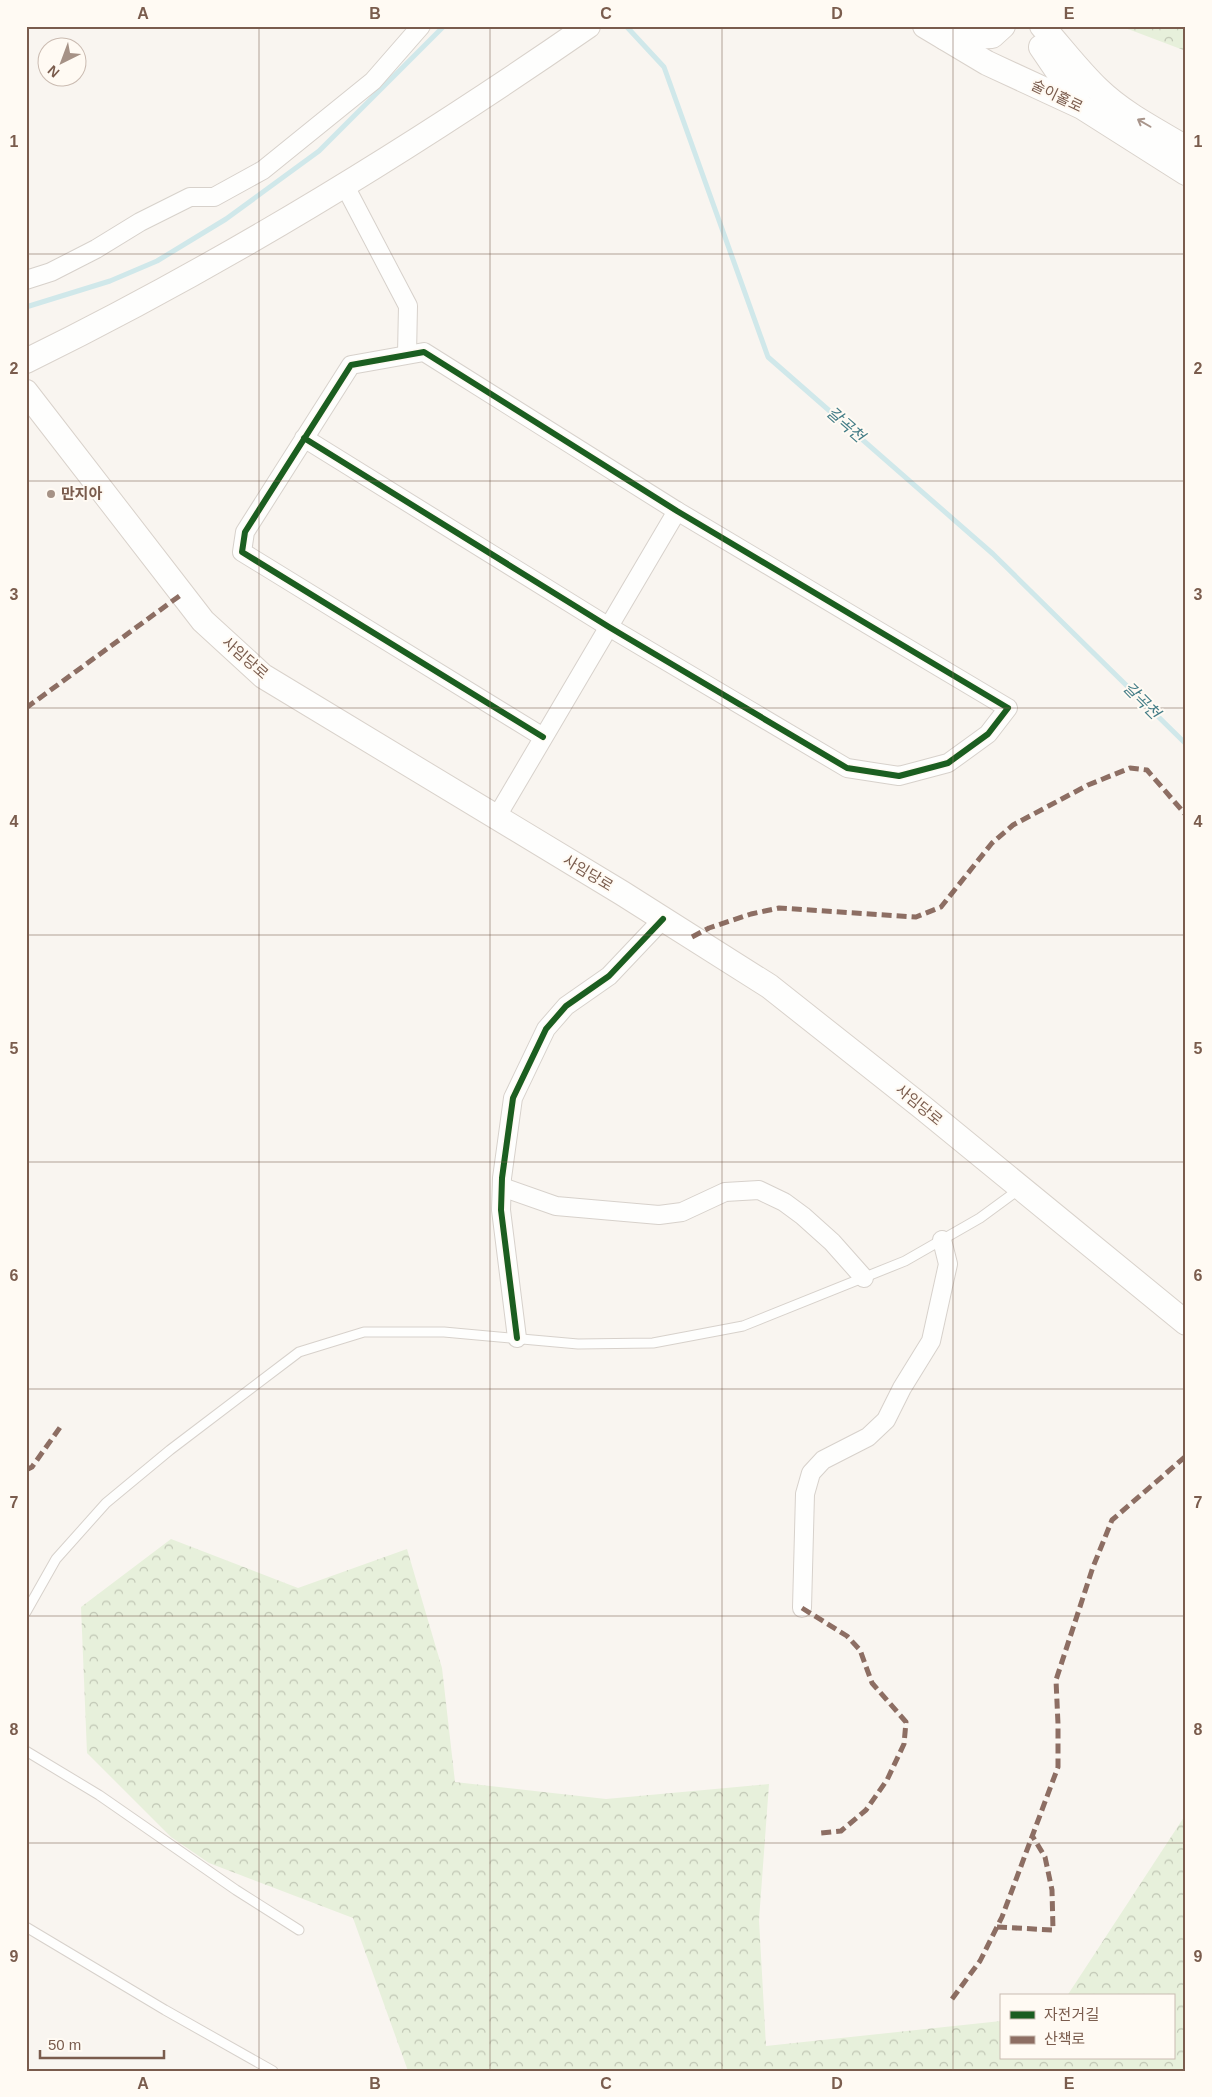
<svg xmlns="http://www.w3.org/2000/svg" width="1212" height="2097" font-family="Arial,'Noto Sans KR',sans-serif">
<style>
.forest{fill:url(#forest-crowns)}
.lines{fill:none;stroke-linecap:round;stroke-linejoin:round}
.stream{stroke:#d0e8ea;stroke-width:5}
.service-casing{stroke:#d7d1cb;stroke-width:11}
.minor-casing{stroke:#d7d1cb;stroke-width:20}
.secondary-casing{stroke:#d9d2cb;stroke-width:26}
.service{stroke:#fefefd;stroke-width:9}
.minor{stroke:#fefefd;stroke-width:18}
.secondary{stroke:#fefefd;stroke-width:24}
.quiet{stroke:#8d6e63;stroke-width:5;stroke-dasharray:10 5;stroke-linecap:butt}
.cycleway-casing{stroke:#fffaf3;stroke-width:9}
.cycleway{stroke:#1b5e20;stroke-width:6}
.oneway{stroke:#a8958b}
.grid{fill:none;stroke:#7a5c4d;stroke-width:1;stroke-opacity:0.55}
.poi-dot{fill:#a69286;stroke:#fffaf3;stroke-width:2}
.labels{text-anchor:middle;stroke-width:4;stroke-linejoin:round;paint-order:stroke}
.street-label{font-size:15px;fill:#7a5c4d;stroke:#fffaf3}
.poi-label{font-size:15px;font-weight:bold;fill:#7a5c4d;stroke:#fffaf3;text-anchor:start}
.water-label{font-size:16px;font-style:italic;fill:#437c86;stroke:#fffaf3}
.neatline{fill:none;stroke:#7a5c4d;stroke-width:2}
.grid-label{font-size:16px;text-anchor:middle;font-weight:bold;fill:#7a5c4d}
</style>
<defs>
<pattern id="forest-crowns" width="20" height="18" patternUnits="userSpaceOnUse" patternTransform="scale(1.25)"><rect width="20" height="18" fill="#e7f0db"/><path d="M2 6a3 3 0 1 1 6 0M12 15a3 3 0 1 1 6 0" fill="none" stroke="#c0c6b4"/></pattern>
</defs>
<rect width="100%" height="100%" fill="#f9f5f0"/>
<!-- forest -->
<g class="forest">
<path d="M1120,26h66v25z"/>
<path d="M171,1539l127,49 109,-39 35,119 13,114 151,17 163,-15 -10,136 7,126 235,-25v37h172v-62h-106l119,-182v257h-778l-55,-153 -144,-55 -38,-26 -84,-84 -6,-146z"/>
</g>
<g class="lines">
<!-- stream -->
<g class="stream">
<path d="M626,26l38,41 104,290 225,197 193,190"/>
<path d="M26,307l84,-26 47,-20 69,-42 93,-68 125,-125"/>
</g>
<!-- service casing -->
<g class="service-casing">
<g id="service">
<path d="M26,1612l30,-53 50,-56 64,-53 129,-98 65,-20h80l134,12 75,-1 90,-17 162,-65 75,-43 41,-30"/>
<path d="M26,1751l73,44 137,95 63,40"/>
<path d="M26,1927l139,83 108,61"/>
</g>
</g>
<!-- minor casing -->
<g class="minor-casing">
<g id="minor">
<path d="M345,186l63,120 -1,48"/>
<path d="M26,280l25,-8 45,-23 44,-27 50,-25h24l49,-27 110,-89 48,-55"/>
<path d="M304,438l305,189 238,141 52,8 49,-13 40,-29 20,-26 -331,-197 -253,-159 -73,13 -106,167 -3,20 301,185"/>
<path d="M496,818l181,-307"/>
<path d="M502,1187l54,19 103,9 23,-3 43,-20 34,-2 25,12 19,14 29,26 32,36"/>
<path d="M517,1338l-16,-128 1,-32 11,-80 33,-69 20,-23 43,-30 54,-57"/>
<path d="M802,1608l3,-114 6,-21 12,-13 45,-23 18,-17 16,-32 29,-47 17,-77 -6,-24"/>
</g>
</g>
<!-- secondary casing -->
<g class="secondary-casing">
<g id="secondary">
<path d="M925,26l62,37 95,44 104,66"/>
<path d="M1042,26c19,21 36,44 57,64 25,24 57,40 87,58"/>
<path d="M945,38l47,-2 11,-10"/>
<path d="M1041,47l40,59"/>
<path d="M26,361c196,-96 383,-211 562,-335"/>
<path d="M26,392l177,229 60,55 359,217 147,93 153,121 264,216"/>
</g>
</g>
<!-- service -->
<use href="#service" class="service"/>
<!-- minor -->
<use href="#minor" class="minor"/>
<!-- secondary -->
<use href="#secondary" class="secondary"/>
<!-- quiet -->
<g class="quiet">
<path d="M26,708l156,-114"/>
<path d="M692,937l17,-9 42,-14 28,-6 137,9 25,-10 51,-64 21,-18 75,-40 42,-17 17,2 39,45"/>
<path d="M26,1470l6,-3 29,-41"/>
<path d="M802,1608l45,28 13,14 12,33 34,39 -2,22 -17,36 -21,30 -25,21 -20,2"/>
<path d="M997,1927l56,3 -1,-40 -7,-33 -12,-20"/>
<path d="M952,1999l28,-38 22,-44 56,-150v-43l-2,-44 37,-113 19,-47 74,-64"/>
</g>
<!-- cycleway casing -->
<g class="cycleway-casing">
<g id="cycleway">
<path d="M304,438l305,189 238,141 52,8 49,-13 40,-29 20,-26 -331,-197 -253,-159 -73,13 -106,167 -3,20 301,185"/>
<path d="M517,1338l-16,-128 1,-32 11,-80 33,-69 20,-23 43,-30 54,-57"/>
</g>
</g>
<!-- cycleway -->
<use href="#cycleway" class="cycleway"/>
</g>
<!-- one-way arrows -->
<defs><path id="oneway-shaft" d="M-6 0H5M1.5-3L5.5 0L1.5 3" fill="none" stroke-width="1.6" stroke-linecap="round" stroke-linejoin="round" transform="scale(1.25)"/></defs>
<use class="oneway" href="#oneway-shaft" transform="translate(1144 123) rotate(-150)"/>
<!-- grid -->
<path class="grid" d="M259,26v2045M490,26v2045M722,26v2045M953,26v2045M26,254h1160M26,481h1160M26,708h1160M26,935h1160M26,1162h1160M26,1389h1160M26,1616h1160M26,1843h1160"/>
<!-- markers -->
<circle class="poi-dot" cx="51" cy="494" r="5"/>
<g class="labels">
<!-- street labels -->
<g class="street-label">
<text transform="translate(1057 96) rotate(26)" y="5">술이홀로</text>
<text transform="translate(245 658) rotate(41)" y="5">사임당로</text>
<text transform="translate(588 873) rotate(31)" y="5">사임당로</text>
<text transform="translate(919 1105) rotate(39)" y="5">사임당로</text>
</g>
<!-- poi labels -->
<g class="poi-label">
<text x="61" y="499">만지아</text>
</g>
<!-- water labels -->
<g class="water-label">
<text transform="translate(846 424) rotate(41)" y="6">갈곡천</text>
<text transform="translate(1142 700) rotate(45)" y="6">갈곡천</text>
</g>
</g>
<!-- border -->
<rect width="1212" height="2097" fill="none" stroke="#fffaf3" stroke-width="55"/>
<!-- legend -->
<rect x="1000" y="1994" width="175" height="65" fill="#fffaf3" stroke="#cabbb1"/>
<rect x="1010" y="2011" width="25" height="8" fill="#1b5e20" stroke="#cabbb1"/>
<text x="1044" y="2020" font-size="15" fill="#7a5c4d">자전거길</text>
<rect x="1010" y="2036" width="25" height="8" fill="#8d6e63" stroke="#cabbb1"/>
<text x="1044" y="2044" font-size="15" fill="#7a5c4d">산책로</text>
<!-- north arrow -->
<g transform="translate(62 62) rotate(222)"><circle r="24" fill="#fffaf3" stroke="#cabbb1"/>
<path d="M0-4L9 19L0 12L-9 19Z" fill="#a69286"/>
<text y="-8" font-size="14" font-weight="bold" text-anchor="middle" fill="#7a5c4d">N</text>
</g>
<!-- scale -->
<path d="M40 2050v8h124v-8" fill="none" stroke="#7a5c4d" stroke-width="2.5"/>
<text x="48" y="2050" font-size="15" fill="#7a5c4d" stroke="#fffaf3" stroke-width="4" paint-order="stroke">50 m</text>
<rect x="28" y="28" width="1156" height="2042" class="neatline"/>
<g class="grid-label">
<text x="143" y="19">A</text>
<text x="375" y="19">B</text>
<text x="606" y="19">C</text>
<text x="837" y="19">D</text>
<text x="1069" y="19">E</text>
<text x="14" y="147">1</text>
<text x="1198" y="147">1</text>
<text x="14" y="374">2</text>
<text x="1198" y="374">2</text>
<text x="14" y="600">3</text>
<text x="1198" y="600">3</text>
<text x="14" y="827">4</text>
<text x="1198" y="827">4</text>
<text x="14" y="1054">5</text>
<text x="1198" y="1054">5</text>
<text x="14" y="1281">6</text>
<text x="1198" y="1281">6</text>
<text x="14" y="1508">7</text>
<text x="1198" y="1508">7</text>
<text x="14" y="1735">8</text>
<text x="1198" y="1735">8</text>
<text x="14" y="1962">9</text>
<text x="1198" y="1962">9</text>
<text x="143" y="2089">A</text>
<text x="375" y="2089">B</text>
<text x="606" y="2089">C</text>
<text x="837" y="2089">D</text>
<text x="1069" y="2089">E</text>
</g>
</svg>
